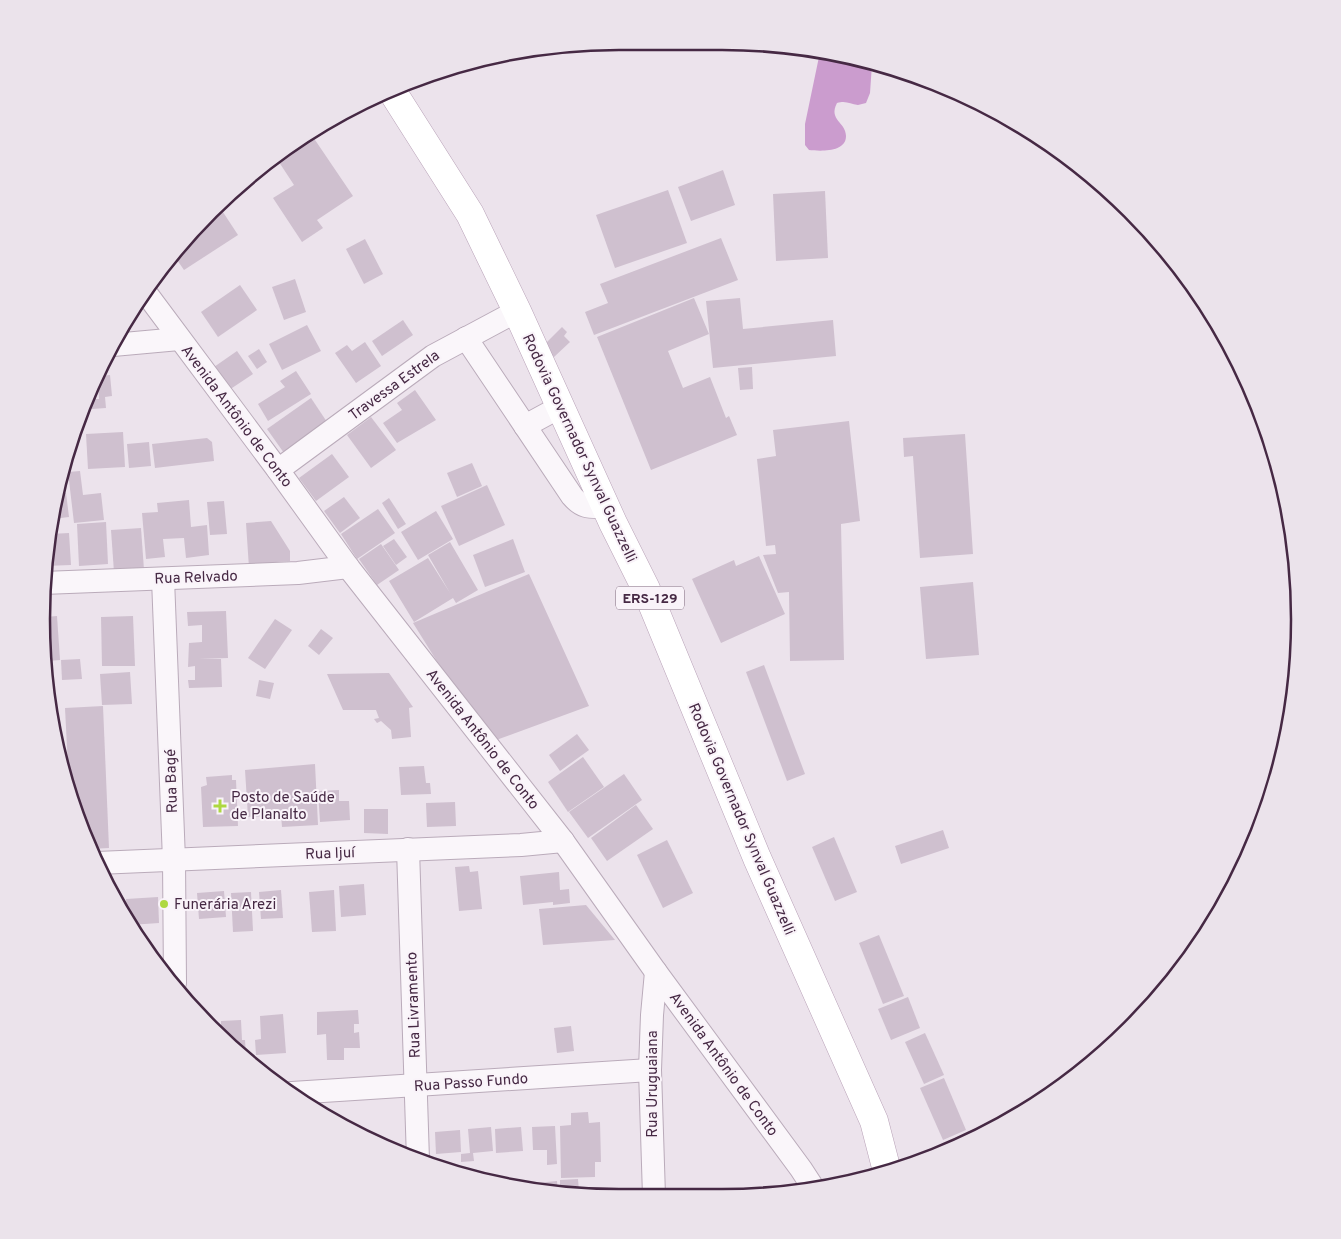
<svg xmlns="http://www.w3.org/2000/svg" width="1341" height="1239" font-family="Overpass,sans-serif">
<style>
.water{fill:#cb9cce}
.building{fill:#cfc0cf}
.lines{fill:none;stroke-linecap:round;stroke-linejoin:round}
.minor-casing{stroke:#baabba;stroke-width:24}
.major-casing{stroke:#b9a2b8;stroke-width:29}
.minor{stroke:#faf6fa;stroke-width:22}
.major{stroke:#fff;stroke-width:28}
.poi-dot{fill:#aed841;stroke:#f9f3f9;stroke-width:2}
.labels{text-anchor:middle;stroke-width:4;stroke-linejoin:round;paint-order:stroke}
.shield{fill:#f9f3f9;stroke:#7c667a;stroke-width:1}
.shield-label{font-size:14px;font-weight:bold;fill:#462944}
.street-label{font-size:15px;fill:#462944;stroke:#f9f3f9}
.poi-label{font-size:15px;fill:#462944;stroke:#f9f3f9;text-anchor:start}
.rim{fill:none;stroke:#462944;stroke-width:2.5}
</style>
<rect width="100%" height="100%" fill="#ece3ec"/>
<!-- water -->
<path class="water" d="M820,52h15l37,12 -2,29 -4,10 -8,2c-8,-1 -12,-5 -21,-2 -9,17 9,19 9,33 0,17 -27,15 -37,14l-4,-5v-21z"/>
<!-- building -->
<g class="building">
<path d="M311,134l42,62 -36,24 6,8 -21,14 -29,-44 21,-13 -19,-29z"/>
<path d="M723,170l12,35 -44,16 -13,-34z"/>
<path d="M668,190l19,53 -72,25 -19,-53z"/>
<path d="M825,191l3,67 -52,3 -3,-67z"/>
<path d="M219,206l19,29 -54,35 -11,-16 12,-16z"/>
<path d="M721,238l17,42 -144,55 -9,-23 23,-9 -8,-19z"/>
<path d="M365,239l18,35 -19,10 -18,-35z"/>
<path d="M295,279l11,33 -22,8 -12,-33z"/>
<path d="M240,285l17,25 -39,27 -17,-25z"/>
<path d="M694,298l15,36 -41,17 15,37 27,-11 16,41 3,-2 8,19 -86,35 -54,-133z"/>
<path d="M740,298l3,31 90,-9 3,36 -123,12 -7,-67z"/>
<path d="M403,320l10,15 -31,21 -10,-15z"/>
<path d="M307,325l14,26 -39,19 -13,-26z"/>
<path d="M562,327l5,5 -3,4 6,6 -16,15 -11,-11z"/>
<path d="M365,342l16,24 -25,17 -21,-30 12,-8 5,6z"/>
<path d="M259,349l8,13 -10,7 -9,-13z"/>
<path d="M237,351l16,23 -24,16 -15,-23z"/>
<path d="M752,367l1,22 -13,1 -2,-22z"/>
<path d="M296,371l15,23 -43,27 -10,-17 27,-17 -5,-6z"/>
<path d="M110,375l2,21 -7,1 1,11 -14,1 -1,-10h8l-1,-19 2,-4z"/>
<path d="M415,390l21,30 -39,23 -14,-20 19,-13 -5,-7z"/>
<path d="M311,398l16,24 -43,31 -17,-24z"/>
<path d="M371,417l25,33 -25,18 -24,-33z"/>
<path d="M849,421l11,100 -19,3 3,136 -54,1 -1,-69 -11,1 -15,-38 13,-1 -1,-9 -9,1 -9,-87 19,-3 -3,-26z"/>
<path d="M123,432l2,35 -37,2 -2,-35z"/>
<path d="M965,434l8,120 -53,4 -7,-102 -9,1 -1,-19z"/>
<path d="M207,438l5,4 2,19 -59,7 -3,-24z"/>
<path d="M149,442l2,24 -22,2 -2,-24z"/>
<path d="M332,454l17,23 -33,24 -17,-23z"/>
<path d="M472,463l10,23 -25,11 -10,-24z"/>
<path d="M80,471l3,24 18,-2 3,27 -30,3 -6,-51z"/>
<path d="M487,485l18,40 -46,21 -18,-40z"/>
<path d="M66,493l3,24 -16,2 4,-25z"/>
<path d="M344,497l16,21 -20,15 -16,-22z"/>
<path d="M389,498l17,26 -8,5 -16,-26z"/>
<path d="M189,500l2,27 16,-2 2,30 -23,3 -2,-20 -21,1 2,18 -19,2 -4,-46 16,-1 -1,-9z"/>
<path d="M224,501l3,33 -17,1 -3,-33z"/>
<path d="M378,509l17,24 -38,26 -16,-25z"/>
<path d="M436,511l17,28 -35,21 -17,-28z"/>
<path d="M271,521l19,30v10l-14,1v5l-27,1 -3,-45z"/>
<path d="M106,522l2,42 -29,2 -2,-42z"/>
<path d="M141,528l3,42 -30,2 -3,-42z"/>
<path d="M69,533l2,32 -26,1 5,-32z"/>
<path d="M394,539l13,18 -11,8 -13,-19z"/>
<path d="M513,539l12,33 -40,15 -12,-32z"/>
<path d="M450,542l28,48 -22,13 -3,-5 -39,24 -25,-41 39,-23 22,35 -22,-38z"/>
<path d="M381,544l18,26 -22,15 -18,-26z"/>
<path d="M759,556l26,58 -64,29 -29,-64 42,-19 2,6z"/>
<path d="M529,574l60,132 -101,37 -75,-120z"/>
<path d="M973,582l6,73 -53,4 -6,-72z"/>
<path d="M226,611l2,47 -29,1h22l1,28 -33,1 -1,-8h7v-14l-7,1 1,-24 13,-1v-17l-14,1 -1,-14z"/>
<path d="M57,616l3,44 -12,1 -3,-44z"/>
<path d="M133,616l2,50h-33l-1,-49z"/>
<path d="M275,619l17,11 -27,39 -17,-11z"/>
<path d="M321,629l12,9 -14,17 -11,-9z"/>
<path d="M80,659l2,20 -20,1 -1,-20z"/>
<path d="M764,665l41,109 -18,7 -41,-109z"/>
<path d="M130,672l2,32 -30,1 -2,-31z"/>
<path d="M389,673l24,34 -4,1 2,29 -19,2 -1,-9 -10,-9 -4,2 -3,-4 5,-1 -3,-8h-33l-16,-36z"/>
<path d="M259,680l15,3 -4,16 -14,-3z"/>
<path d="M103,706l6,142 -19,1 -5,-8 -16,-55 -4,-78z"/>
<path d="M577,734l12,16 -29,21 -11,-16z"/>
<path d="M583,757l21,30 -36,25 -20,-30z"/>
<path d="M315,764l3,61 -36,2 -1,-12 -33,2 -3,-47z"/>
<path d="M424,766l2,17h4l1,11 -30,1 -2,-28z"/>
<path d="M624,774l18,26 -54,38 -19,-26z"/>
<path d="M232,775v5h4l2,46 -35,1 -2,-40 6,-2 -1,-8z"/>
<path d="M339,790v11h10l1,19 -30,2 -2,-31z"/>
<path d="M455,802l1,24 -29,1 -1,-24z"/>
<path d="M636,805l17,24 -46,32 -16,-23z"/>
<path d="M364,809h24v25l-24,-1z"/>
<path d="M943,830l6,18 -48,16 -6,-18z"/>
<path d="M834,837l23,55 -22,9 -23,-54z"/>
<path d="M667,840l26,53 -30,15 -26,-53z"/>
<path d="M469,866l1,6 8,-1 4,38 -23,2 -4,-44z"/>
<path d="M559,872l1,18 9,-1 1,14 -17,2v-3l-30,3 -3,-29z"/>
<path d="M364,884l2,31 -25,2 -2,-31z"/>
<path d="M281,890l2,28 -22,1 -2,-27z"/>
<path d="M334,890l2,41 -24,1 -3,-40z"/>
<path d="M224,891l2,26 -27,2 -2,-26z"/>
<path d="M251,892l2,39 -20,1 -2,-39z"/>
<path d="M158,897l1,26 -29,2 -3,-7 -1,-19z"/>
<path d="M586,905l29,35 -72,5 -4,-36z"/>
<path d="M879,935l25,61 -21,8 -24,-61z"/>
<path d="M908,997l12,31 -29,12 -13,-31z"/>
<path d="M358,1010l1,14h-5v9l5,-1 1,16h-16v12h-17l-1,-26 -9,1v-23z"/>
<path d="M283,1014l3,39 -30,2 -1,-15 6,-1 -1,-23z"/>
<path d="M241,1020l1,20h3l1,15 -6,1 -2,-2 -17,-19v-14z"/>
<path d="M571,1026l3,25 -17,2 -3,-25z"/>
<path d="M925,1033l19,42 -20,9 -19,-42z"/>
<path d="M944,1078l22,52 -23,10 -23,-52z"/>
<path d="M588,1112l1,11 11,-1 1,40h-6v15l-34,1 -1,-52 11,-1v-12z"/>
<path d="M555,1126l2,38 -10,1v-15h-14l-1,-23z"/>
<path d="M491,1127l2,24 -20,2 1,8 -13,1v-8l9,-1 -2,-24z"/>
<path d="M521,1127l2,24 -27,2 -1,-24z"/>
<path d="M460,1130l1,22 -25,2 -1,-22z"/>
<path d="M969,1134l2,4 -22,13 -3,-7z"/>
<path d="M578,1179l1,12 -14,2 -1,-6 -4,1v-8z"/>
<path d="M557,1181l1,12 -20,-2 -1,-8z"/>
</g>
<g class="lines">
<!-- minor casing -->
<g class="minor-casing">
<g id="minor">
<path d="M146,293l132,177 70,97 215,274 93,131 145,197 13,20"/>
<path d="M466,338l106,158c11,13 19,11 34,11"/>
<path d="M113,345l66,-6"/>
<path d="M525,426l35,-19"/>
<path d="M278,470l155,-114 84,-45"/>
<path d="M163,579l11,281 1,123"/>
<path d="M43,583l255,-10 50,-6"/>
<path d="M408,849l10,311"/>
<path d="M97,863l424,-18 42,-4"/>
<path d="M292,1093l358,-23"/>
<path d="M654,1196l-4,-126 2,-55 4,-43"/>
</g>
</g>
<!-- major casing -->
<g class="major-casing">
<path id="major" d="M392,91l78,123 47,97 96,212 33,66 111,269 117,263 13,50"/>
</g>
<!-- minor -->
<use href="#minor" class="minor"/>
<!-- major -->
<use href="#major" class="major"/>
</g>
<!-- markers -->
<g class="poi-dot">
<path d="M217.5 798.5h5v5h5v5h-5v5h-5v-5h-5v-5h5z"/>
<circle cx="164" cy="904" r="5"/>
</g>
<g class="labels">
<!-- shield labels -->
<rect class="shield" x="616" y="586.5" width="68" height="23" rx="4"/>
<g class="shield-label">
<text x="650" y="603">ERS-129</text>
</g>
<!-- street labels -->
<g class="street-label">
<text transform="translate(394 385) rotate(-36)" y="5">Travessa Estrela</text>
<text transform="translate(237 416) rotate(53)" y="5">Avenida Antônio de Conto</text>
<text transform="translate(580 448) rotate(65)" y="5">Rodovia Governador Synval Guazzelli</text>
<text transform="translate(196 577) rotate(-2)" y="5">Rua Relvado</text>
<text transform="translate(483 739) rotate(52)" y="5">Avenida Antônio de Conto</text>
<text transform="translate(171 781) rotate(-92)" y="5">Rua Bagé</text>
<text transform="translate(742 819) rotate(67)" y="5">Rodovia Governador Synval Guazzelli</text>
<text transform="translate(330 853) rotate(-2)" y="5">Rua Ijuí</text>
<text transform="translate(413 1005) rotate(-92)" y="5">Rua Livramento</text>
<text transform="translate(724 1064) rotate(54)" y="5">Avenida Antônio de Conto</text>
<text transform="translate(471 1082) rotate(-4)" y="5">Rua Passo Fundo</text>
<text transform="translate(652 1084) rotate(-90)" y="5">Rua Uruguaiana</text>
</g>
<!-- poi labels -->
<g class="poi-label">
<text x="231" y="802">Posto de Saúde<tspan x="231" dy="17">de Planalto</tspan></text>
<text x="174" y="909">Funerária Arezi</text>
</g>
</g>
<!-- crop -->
<path d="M0 0H1341V1239H0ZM619 50H722A569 569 0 0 1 1291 619V620A569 569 0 0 1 722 1189H619A569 569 0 0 1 50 620V619A569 569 0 0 1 619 50Z" fill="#ebe3eb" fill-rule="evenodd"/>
<path class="rim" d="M619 50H722A569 569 0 0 1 1291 619V620A569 569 0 0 1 722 1189H619A569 569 0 0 1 50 620V619A569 569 0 0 1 619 50Z"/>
</svg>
